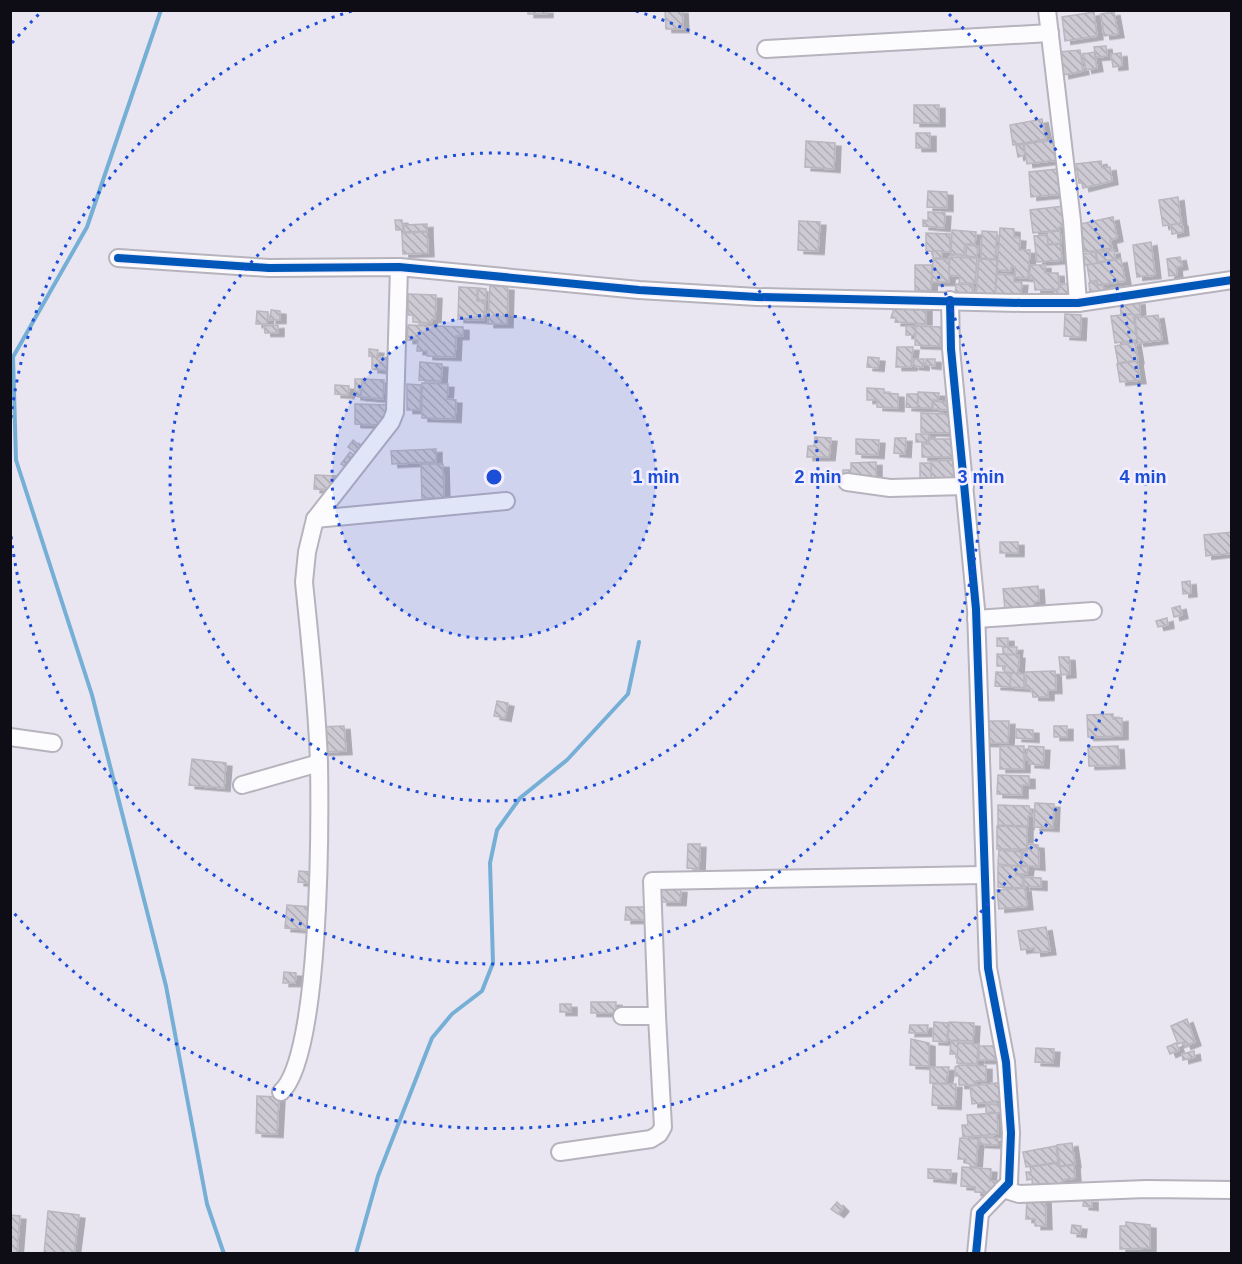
<svg xmlns="http://www.w3.org/2000/svg" width="1242" height="1264" font-family="Helvetica,sans-serif">
<style>
.lines{fill:none;stroke-linecap:round;stroke-linejoin:round}
.stream{stroke:#76afd5;stroke-width:4}
.building{fill:url(#building-back-hatch);stroke:#b9b6bf;stroke-width:1.5;filter:url(#shadow)}
.minor-casing{stroke:#b6b3bd;stroke-width:20}
.minor{stroke:#fcfbfd;stroke-width:16}
.cycleway-casing{stroke:#f3effe;stroke-width:11}
.cycleway{stroke:#0057b8;stroke-width:8}
.ring{fill:none;stroke:#1d4ed8;stroke-width:3;stroke-dasharray:3 6}
.centre{fill:#1d4ed8;stroke:#f3effe;stroke-width:3}
.ring-label{font-size:18px;text-anchor:middle;font-weight:bold;fill:#1d4ed8;stroke:#f3effe;stroke-width:5;stroke-linejoin:round;paint-order:stroke}
</style>
<defs>
<pattern id="building-back-hatch" width="6" height="6" patternUnits="userSpaceOnUse" patternTransform="scale(1.5)"><rect width="6" height="6" fill="#cdcad4"/><path d="M-1 5l2 2M0 0l6 6M5-1l2 2" fill="none" stroke="#afacb5"/></pattern>
<filter id="shadow"><feDropShadow dx="6" dy="3.5" stdDeviation="0" flood-color="#0004"/></filter>
</defs>
<rect width="100%" height="100%" fill="#e9e6f2"/>
<g class="lines">
<!-- stream -->
<g class="stream">
<path d="M161,10l-74,217 -74,130 3,103 76,235 74,291 41,218 17,50"/>
<path d="M356,1254l22,-78 54,-138 20,-24 30,-23 11,-28 -3,-100 7,-33 23,-32 47,-38 61,-66 11,-52"/>
</g>
</g>
<!-- building -->
<g class="building">
<rect x="528" y="10" width="19" height="4"/>
<path d="M665,10h17l1,19h-17z"/>
<path d="M1094,12l3,24 -32,5 -3,-24z"/>
<path d="M1114,12l4,22 -14,2 -3,-22z"/>
<path d="M1106,46l1,10 -11,1 -2,-10z"/>
<path d="M1080,50l3,21 -20,4 -3,-23z"/>
<path d="M1094,52l3,16 -11,2 -3,-16z"/>
<path d="M1121,53l1,13 -9,1 -2,-13z"/>
<rect x="914" y="105" width="25" height="18"/>
<path d="M1042,119l4,20 -33,6 -3,-20z"/>
<rect x="916" y="133" width="14" height="15"/>
<path d="M1054,140l3,20 -30,4 -3,-20z"/>
<path d="M806,141l29,2 -1,26 -29,-2z"/>
<path d="M1023,144l2,11 -7,2 -2,-11z"/>
<path d="M1101,161l1,7 8,-1 2,14 -29,7 -1,-5h-3l-3,-19z"/>
<path d="M1057,169l3,25 -29,3 -2,-25z"/>
<path d="M928,191l19,1v16l-20,-1z"/>
<path d="M1178,197l3,26 -18,3 -4,-26z"/>
<path d="M1064,206l3,20 -8,1v3l-26,3 -3,-23z"/>
<path d="M928,212l17,1 -1,15 -21,-2v-6l5,1z"/>
<path d="M1113,217l4,21 -7,2 2,8 -27,4 -5,-28z"/>
<path d="M395,220h7l1,10h-7z"/>
<path d="M799,221l21,1 -2,29 -20,-1z"/>
<path d="M1182,223l1,9 -11,2 -1,-9z"/>
<path d="M427,224v7l-23,1v-7z"/>
<path d="M1000,228l14,1v8l6,1 -1,12h11l-2,28 -13,-1v-10h-4v4l-14,-1z"/>
<path d="M952,230l24,2 -1,12h-10l-1,11 -13,-1z"/>
<path d="M982,231l15,1 -2,27 -14,-1z"/>
<path d="M1060,231l1,12 -13,1 -1,-12z"/>
<path d="M427,232l1,21 -25,1 -1,-21z"/>
<path d="M926,233l24,1v18l-24,-1z"/>
<path d="M1047,235l1,10 12,-1 2,16 -25,2 -3,-26z"/>
<path d="M1151,242l4,33 -18,2 -4,-32z"/>
<path d="M967,245l11,1 -1,11 -11,-1z"/>
<path d="M1114,250l1,9 -17,3 -2,-9z"/>
<rect x="933" y="251" width="9" height="7"/>
<path d="M1095,252l2,11 -12,2 -2,-11z"/>
<path d="M950,257l27,1 -2,25h-16l1,-7 -11,-1z"/>
<path d="M1180,257l2,9 -6,1 1,8 -8,1 -2,-17z"/>
<path d="M933,259h16v23h-17z"/>
<path d="M979,259l18,1 -2,39 -19,-1z"/>
<path d="M1121,259l4,22 -27,4 -1,-5 -7,2 -3,-17z"/>
<path d="M915,265h17l-1,26 -16,-1z"/>
<path d="M1030,265h15v8h13l1,16 -24,1 -1,-11h-4z"/>
<path d="M997,274l17,1v7h8l-2,17 -25,-2z"/>
<path d="M1097,282v4l6,-1 1,7 -14,2 -1,-11z"/>
<path d="M1073,283l1,11 -20,2v-6h5v-5z"/>
<path d="M956,284l17,1 -1,12 -17,-1z"/>
<path d="M490,286l18,1 -1,37h-19z"/>
<path d="M459,287l18,1v13h8l-1,19 -26,-1z"/>
<path d="M478,288l8,1v11h-8z"/>
<path d="M408,294l28,1 -1,24h-3l-1,4 -18,-1v-7h-5z"/>
<path d="M1139,301l1,14 -19,-1 -1,-11z"/>
<path d="M895,305l31,1v18l-31,-2 1,-4h-5z"/>
<path d="M271,310l9,1v9h-10z"/>
<path d="M257,311l11,1 -1,12h-11z"/>
<path d="M1065,314l16,1 -1,22 -16,-1z"/>
<path d="M1133,314l4,26 -22,3 -4,-27z"/>
<path d="M1158,315l4,25 -24,3 -3,-25z"/>
<path d="M278,325v8h-13l-1,-7z"/>
<path d="M408,325l55,2v9h-7l-1,21 -28,-1v-5h-10l1,-11h-11z"/>
<rect x="906" y="326" width="9" height="9"/>
<path d="M916,326l25,1v6h7l-1,7 -7,-1v7l-25,-1z"/>
<path d="M1135,342l3,18 -20,3 -3,-17z"/>
<path d="M897,347h16l-2,20h-15z"/>
<path d="M369,349l9,1 -1,7 -8,-1z"/>
<path d="M372,357l20,1 -1,13 -19,-2z"/>
<path d="M868,357l11,1 -1,10 -11,-1z"/>
<path d="M914,359h10l-1,8 -10,-1z"/>
<path d="M926,359h9v7l-9,-1z"/>
<path d="M1137,361l3,19 -20,2 -3,-18z"/>
<path d="M420,362l22,2 -1,17 -22,-1z"/>
<path d="M355,379h7l-1,18 -6,-1z"/>
<path d="M362,379l22,1 -1,19 -22,-2z"/>
<path d="M422,383l26,1 -1,15 9,1 -1,19 -33,-1z"/>
<path d="M407,384l14,1 -1,25h-13z"/>
<path d="M335,385l14,1 -1,9 -13,-1z"/>
<path d="M867,388l17,1v4l14,1v14l-21,-1v-7h-10z"/>
<path d="M918,392l21,1 -1,7h-6v8h-14z"/>
<path d="M907,394h11l-1,14 -11,-1z"/>
<path d="M946,398h8l-1,12 -20,-1v-8l13,1z"/>
<path d="M355,404l35,1 -1,12h-6v8l-28,-1z"/>
<path d="M921,413l30,1v19l-30,-1z"/>
<path d="M916,434h13l-1,8h-12z"/>
<path d="M815,437l16,1 -2,19h-22l1,-11h6z"/>
<path d="M895,438h11l-1,16 -11,-1z"/>
<path d="M856,439l23,1 -1,15 -22,-1z"/>
<path d="M929,439h25v18h-32v-13h7z"/>
<path d="M353,440l11,9 -5,6 -11,-8z"/>
<path d="M436,449v13l-44,2 -1,-13z"/>
<path d="M350,452l8,6 -8,12 -9,-6z"/>
<path d="M958,460v20h-27v-19z"/>
<path d="M876,462v18h-33v-10h8v-7z"/>
<rect x="920" y="463" width="11" height="17"/>
<path d="M421,464h22l1,34h-22z"/>
<path d="M315,475l22,1 -1,14 -22,-1z"/>
<path d="M1232,532v21l-26,3 -2,-21z"/>
<rect x="1000" y="542" width="18" height="11"/>
<path d="M1190,581l1,12 -8,1 -1,-12z"/>
<path d="M1038,586l1,15 -5,1v5l-29,3 -2,-21z"/>
<path d="M1180,606l2,9 -8,2 -2,-9z"/>
<path d="M1167,618l1,7 -10,2 -2,-6z"/>
<path d="M997,638h11v9l-11,-1z"/>
<path d="M1003,647h14l-1,8 -13,-1z"/>
<path d="M997,654l22,1 -1,18 -14,-1 1,-6h-8z"/>
<path d="M1059,657h10l1,17 -9,1z"/>
<path d="M1055,671l1,19h-8v7h-15l-1,-8h-6v-17z"/>
<path d="M996,672l15,1 -1,14 -15,-1z"/>
<path d="M1011,673l13,1v14l-14,-1z"/>
<path d="M497,701l11,2 -3,15 -11,-2z"/>
<path d="M1113,714v5l9,-1v18l-34,1 -1,-22z"/>
<path d="M985,721h24l-1,22h-24z"/>
<path d="M344,726l2,25 -26,1 -1,-25z"/>
<rect x="1054" y="726" width="13" height="11"/>
<path d="M1016,729l17,1v9l-17,-1z"/>
<rect x="1000" y="746" width="24" height="23"/>
<path d="M1029,746l15,1 -1,18 -14,-1v-4h-4z"/>
<path d="M1118,746l1,19 -30,1 -1,-19z"/>
<path d="M192,759l34,4 -2,25 -35,-3z"/>
<path d="M998,775l31,1v9h-7v10l-25,-1z"/>
<path d="M1035,803l19,1 -1,24 -19,-1z"/>
<path d="M998,805l31,1 3,10h-4v10l-30,-1z"/>
<path d="M997,826l30,1v22h-30z"/>
<path d="M688,844h12l-1,25 -12,-1z"/>
<path d="M1028,844l10,1 1,22 -17,-2 1,-14h4z"/>
<path d="M999,850l22,2v14l-23,-2z"/>
<path d="M998,866h19l-1,9h7l-1,13 -24,-1z"/>
<path d="M1017,866l11,1 -1,7h-10z"/>
<path d="M299,871l11,1 -1,11 -11,-1z"/>
<path d="M1024,877l17,1v9l-17,-1z"/>
<path d="M1025,888l2,18 -28,3 -2,-19z"/>
<path d="M661,889h20l-1,13h-19z"/>
<path d="M287,905l25,2 -2,23 -25,-2z"/>
<path d="M626,907h19v13h-20z"/>
<path d="M1046,927l4,24 -15,2 -1,-5 -13,2 -3,-19z"/>
<path d="M284,972l12,1 -1,10h-12z"/>
<rect x="591" y="1002" width="25" height="11"/>
<rect x="560" y="1004" width="11" height="8"/>
<path d="M1187,1019l8,23 -10,4 -1,-4 -6,2 -7,-18z"/>
<path d="M934,1022l14,1 -1,19 -14,-1z"/>
<path d="M949,1022l25,1 -1,18 -25,-1z"/>
<path d="M910,1025h18l-1,8h-18z"/>
<path d="M911,1039l18,4v23l-19,-1z"/>
<path d="M951,1041h7v13h-8z"/>
<path d="M958,1043l20,1 -1,20 -20,-1z"/>
<path d="M1176,1043l3,7 -9,4 -3,-7z"/>
<rect x="979" y="1046" width="24" height="14"/>
<path d="M1036,1048l18,1 -1,14 -18,-1z"/>
<path d="M1194,1051l1,6 -12,3 -1,-6z"/>
<path d="M959,1065l27,1v15h-10v4h-17v-9h-4v-9z"/>
<path d="M930,1067h19l-3,16h-16z"/>
<path d="M1005,1082l2,18 -35,4 -2,-18z"/>
<path d="M933,1084h23l-1,22 -23,-1z"/>
<path d="M257,1096l22,1 -2,37 -21,-1z"/>
<path d="M986,1104l17,1v8l-17,-1z"/>
<path d="M997,1113l1,21 -35,3 -1,-12h6l-1,-10z"/>
<path d="M980,1137l18,1v7l-19,-1z"/>
<path d="M960,1138l18,1 -2,28 -6,-1v-2l-4,-1v-4h-8z"/>
<path d="M1072,1143l3,21 -15,2 -3,-21z"/>
<path d="M1056,1146l2,16 -32,5 -3,-15z"/>
<path d="M1059,1163v4l15,-2 1,13 -13,2 1,6 -30,4 -1,-11 -5,1 -1,-8h5l-1,-5z"/>
<path d="M962,1167l29,2 -1,12h8l-1,12 -22,-1v-5l-14,-1z"/>
<path d="M928,1169l23,1 -1,10 -22,-2z"/>
<path d="M1027,1196l18,1 1,29h-11v-7h-9z"/>
<path d="M1084,1199h8v8l-9,-1z"/>
<path d="M837,1202l6,6 -5,6 -7,-5z"/>
<path d="M48,1211l31,4 -5,39h-30z"/>
<path d="M10,1215l10,1 -3,38h-7z"/>
<path d="M1126,1222l24,3v23l-30,1v-23h6z"/>
<path d="M1072,1225l9,1 -1,8 -9,-1z"/>
</g>
<g class="lines">
<!-- minor casing -->
<g class="minor-casing">
<g id="minor">
<path d="M1047,10l25,211 6,82"/>
<path d="M766,49l284,-16"/>
<path d="M118,258l151,10 130,-1 240,23 118,7 265,6h56l154,-23"/>
<path d="M950,300l1,49 25,260 12,359 18,94 5,71 -2,50 -29,30 -4,41"/>
<path d="M847,482l43,6 75,-2"/>
<path d="M315,519l191,-18"/>
<path d="M976,619l117,-8"/>
<path d="M10,737l43,6"/>
<path d="M242,785l77,-22"/>
<path d="M622,1016h35l-5,-135 331,-6"/>
<path d="M281,1092c40,-35 39,-270 38,-329 -2,-61 -9,-121 -15,-181l3,-30 8,-33 76,-97 4,-10 4,-145"/>
<path d="M560,1152l91,-13 8,-5 4,-7 -6,-111"/>
<path d="M1003,1189l16,5 127,-5 86,1"/>
</g>
</g>
<!-- minor -->
<use href="#minor" class="minor"/>
<!-- cycleway casing -->
<g class="cycleway-casing">
<g id="cycleway">
<path d="M118,258l151,10 130,-1 240,23 118,7 265,6h56l154,-23"/>
<path d="M950,300l1,49 25,260 12,359 18,94 5,71 -2,50 -29,30 -4,41"/>
</g>
</g>
<!-- cycleway -->
<use href="#cycleway" class="cycleway"/>
</g>
<!-- distance rings -->
<circle cx="494" cy="477" r="162" fill="#1d4ed8" fill-opacity=".12"/>
<g class="ring">
<circle cx="494" cy="477" r="162"/>
<circle cx="494" cy="477" r="324"/>
<path d="M11 418A487 487 0 0 1 352 11M636 11A487 487 0 1 1 11 536"/>
<path d="M12 43A649 649 0 0 1 39 14M949 14A649 649 0 1 1 12 911"/>
</g>
<circle cx="494" cy="477" r="9" class="centre"/>
<g class="ring-label">
<text x="656" y="483">1 min</text>
<text x="818" y="483">2 min</text>
<text x="981" y="483">3 min</text>
<text x="1143" y="483">4 min</text>
</g>
<!-- border -->
<rect width="1242" height="1264" fill="none" stroke="#0e0c14" stroke-width="24"/>
</svg>
